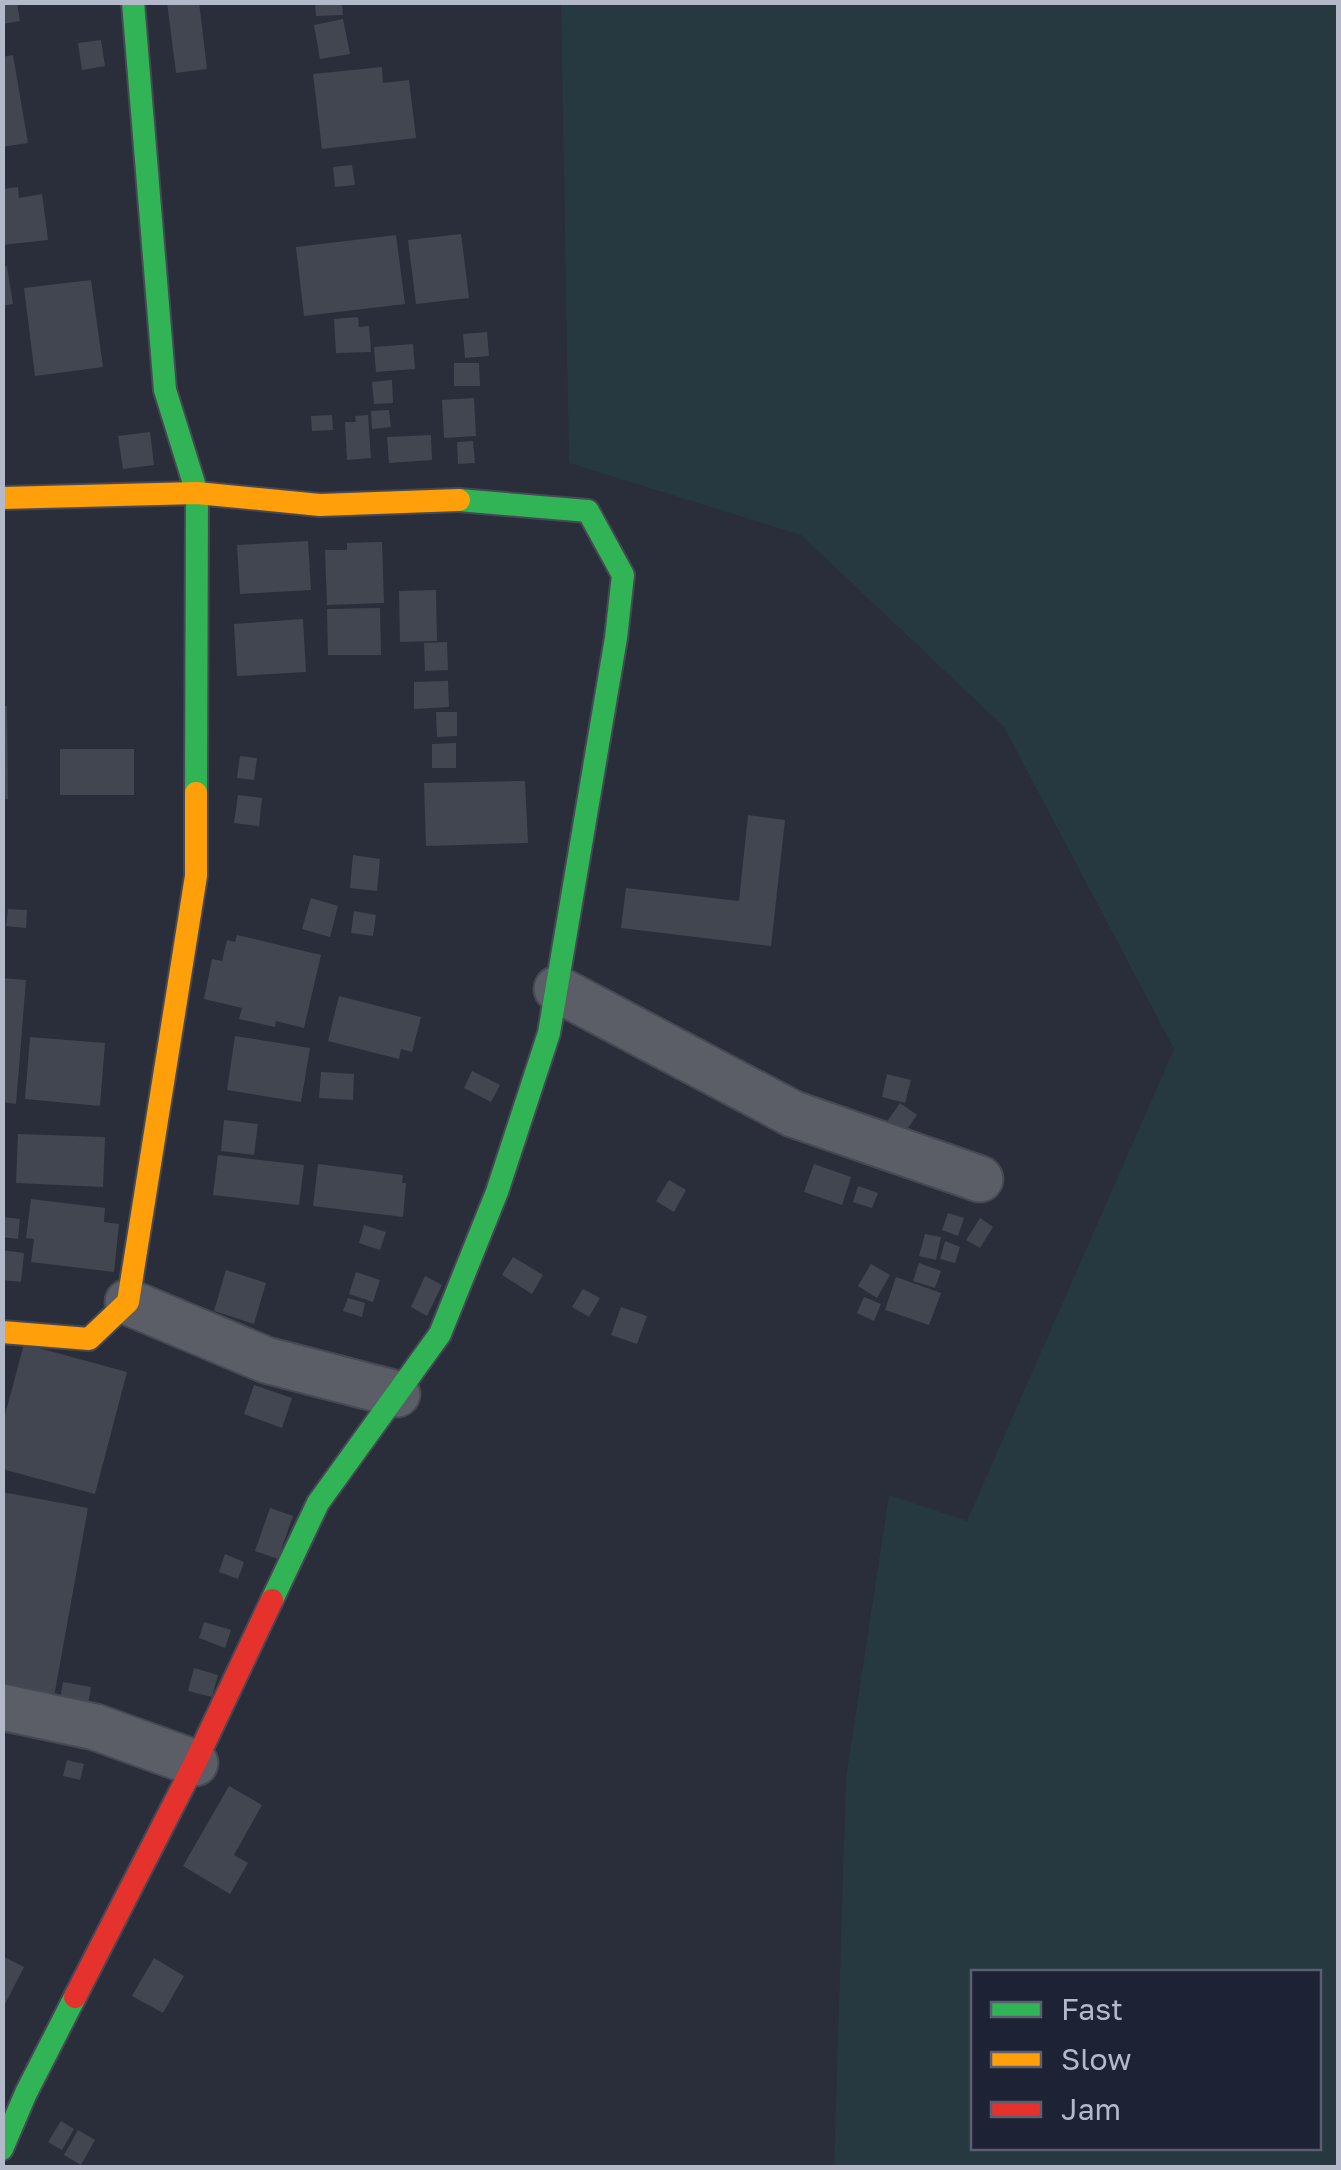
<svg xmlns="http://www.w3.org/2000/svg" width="1341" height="2170" font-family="'Golos Text',sans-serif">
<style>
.green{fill:#263840;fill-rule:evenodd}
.building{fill:#424650}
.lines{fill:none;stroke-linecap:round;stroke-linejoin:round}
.street-casing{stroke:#464953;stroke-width:49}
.fast-casing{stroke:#464953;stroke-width:26}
.slow-casing{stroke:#464953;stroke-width:26}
.jam-casing{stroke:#464953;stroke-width:26}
.street{stroke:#5b5e67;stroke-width:45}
.fast{stroke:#30b455;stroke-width:22}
.slow{stroke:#ff9f0a;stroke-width:22}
.jam{stroke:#e5322d;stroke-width:22}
</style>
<rect width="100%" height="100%" fill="#292e3a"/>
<!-- green -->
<path class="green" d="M561,3h777v2164h-504l12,-389 43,-283 78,26 207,-472 -170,-322 -203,-192 -232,-72zM974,1972h344v176h-344z"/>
<!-- building -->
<g class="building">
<path d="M2,2h15l3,19 -18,3z"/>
<path d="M167,2h32l8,67 -31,4z"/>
<path d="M315,2h27l1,13 -27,1z"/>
<path d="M343,19l7,35 -30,5 -6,-34z"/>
<path d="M101,40l4,26 -23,4 -4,-27z"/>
<path d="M13,55l15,88 -26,4v-90z"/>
<path d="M382,67l1,16 26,-3 7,58 -94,11 -9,-75z"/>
<path d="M352,165l3,20 -20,2 -2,-20z"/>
<path d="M18,187l1,11 23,-4 6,46 -46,5v-56z"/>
<path d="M461,234l8,64 -53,6 -8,-64z"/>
<path d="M396,235l9,69 -101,12 -8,-69z"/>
<path d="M7,266l6,38 -11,2v-39z"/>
<path d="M91,280l12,87 -68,9 -11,-88z"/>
<path d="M358,317l1,10 10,-1 2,26 -35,1 -2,-34z"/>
<path d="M487,332l2,24 -24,2 -2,-24z"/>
<path d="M413,344l2,25 -39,3 -2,-25z"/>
<path d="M454,363h25l1,23h-26z"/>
<path d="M392,380l1,23 -19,1 -2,-22z"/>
<path d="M474,398l2,38 -32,2 -2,-38z"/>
<path d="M389,410l2,17 -19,2 -1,-18z"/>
<path d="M332,415l1,15 -21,1 -1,-15z"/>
<path d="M368,415l3,43 -24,2 -2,-38h11l-1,-6z"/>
<path d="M150,432l4,33 -31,4 -5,-33z"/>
<path d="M431,435l1,25 -43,3 -2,-26z"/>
<path d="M473,441l2,22 -17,1 -1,-22z"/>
<path d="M308,541l3,49 -71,4 -3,-49z"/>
<path d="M382,542l2,61 -57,2 -2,-55h22v-7z"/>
<path d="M436,590l1,51 -37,1 -1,-51z"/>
<path d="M380,608l1,47h-53l-1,-46z"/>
<path d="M303,619l3,53 -69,4 -3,-52z"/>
<path d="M447,642l1,28 -23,1 -1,-28z"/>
<path d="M448,681l1,26 -35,2v-27z"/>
<path d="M2,706h5l1,93h-6z"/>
<path d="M436,712h21v24l-20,1z"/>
<path d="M456,743v25h-24v-24z"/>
<rect x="60" y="749" width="74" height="46"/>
<path d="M240,756l17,2 -3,22 -17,-2z"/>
<path d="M525,781l3,62 -102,3 -2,-63z"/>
<path d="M238,795l24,3 -3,28 -25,-3z"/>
<path d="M748,815l37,5 -14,126 -150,-18 5,-40 113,13z"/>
<path d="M353,855l27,4 -3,32 -27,-3z"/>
<path d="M311,898l27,8 -8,31 -28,-8z"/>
<path d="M8,909l19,1 -1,18 -20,-2z"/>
<path d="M354,911l22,4 -3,21 -22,-3z"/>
<path d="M237,935l84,20 -17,73 -28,-7 -1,6 -36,-8 3,-11 -38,-9 8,-40 10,2 5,-21 8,2z"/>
<path d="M2,978l24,2 -10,124 -14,-2z"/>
<path d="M339,996l82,21 -9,35 -11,-3 -2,10 -71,-18z"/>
<path d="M235,1036l75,12 -9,54 -74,-12z"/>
<path d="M30,1037l75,6 -5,63 -75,-7z"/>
<path d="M472,1071l28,14 -9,17 -27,-14z"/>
<path d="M321,1072l33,2 -1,26 -34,-2z"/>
<path d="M887,1074l24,6 -6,23 -23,-6z"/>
<path d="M900,1103l17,12 -19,27 -17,-12z"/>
<path d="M224,1120l34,4 -4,31 -33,-4z"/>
<path d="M18,1134l87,3 -2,50 -87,-4z"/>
<path d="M218,1155l86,10 -5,40 -86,-10z"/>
<path d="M318,1164l85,11 -1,8h4l-3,34 -90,-11z"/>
<path d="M814,1164l37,13 -9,28 -38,-13z"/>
<path d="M669,1180l17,10 -12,22 -18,-11z"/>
<path d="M858,1186l20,7 -6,15 -19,-6z"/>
<path d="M31,1199l74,9 -1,14 15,2 -5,48 -83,-10 3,-23 -8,-1z"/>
<path d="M948,1213l16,5 -6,18 -16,-6z"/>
<path d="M3,1217l17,2 -2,20 -16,-2z"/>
<path d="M980,1218l13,9 -13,21 -14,-8z"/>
<path d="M364,1225l22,7 -6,18 -21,-7z"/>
<path d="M925,1234l16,3 -5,23 -17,-4z"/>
<path d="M945,1241l15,6 -5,16 -15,-4z"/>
<path d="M2,1250l22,3 -3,29 -19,-2z"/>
<path d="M513,1257l30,18 -11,19 -30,-19z"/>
<path d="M919,1263l22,8 -6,17 -22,-7z"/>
<path d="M871,1264l19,11 -13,23 -19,-12z"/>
<path d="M226,1270l40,13 -12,41 -40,-13z"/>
<path d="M356,1272l24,8 -7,22 -24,-8z"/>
<path d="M425,1276l17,9 -15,31 -16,-9z"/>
<path d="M896,1277l45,16 -12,32 -44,-15z"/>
<path d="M583,1289l17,9 -11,19 -17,-10z"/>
<path d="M864,1297l17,7 -7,17 -17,-8z"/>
<path d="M348,1298l17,5 -3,14 -19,-6z"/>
<path d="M621,1307l26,9 -10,28 -26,-9z"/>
<path d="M24,1344l103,28 -32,122 -93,-25v-43z"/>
<path d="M254,1385l38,13 -10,30 -38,-14z"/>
<path d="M2,1492l86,16 -34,189 -52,-10z"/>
<path d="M270,1508l23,8 -15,43 -23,-8z"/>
<path d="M225,1554l19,8 -6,17 -19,-7z"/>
<path d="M204,1622l27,8 -6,18 -26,-10z"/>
<path d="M194,1668l24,7 -6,22 -24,-6z"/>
<path d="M63,1682l28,5 -4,23 -28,-5z"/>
<path d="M67,1760l17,4 -4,16 -17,-4z"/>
<path d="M229,1786l33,19 -28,50 14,8 -18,31 -47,-28z"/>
<path d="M2,1956l22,11 -22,43z"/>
<path d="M154,1958l30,18 -21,37 -31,-17z"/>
<path d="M61,2121l13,8 -12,21 -14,-8z"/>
<path d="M78,2130l17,10 -14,25 -17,-10z"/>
</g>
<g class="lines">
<!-- street casing -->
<g class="street-casing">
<g id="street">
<path d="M557,989l236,125 187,65"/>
<path d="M128,1302l138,58 131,34"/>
<path d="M2,1707l93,20 100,36"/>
</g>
</g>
<!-- fast casing -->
<g class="fast-casing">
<g id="fast">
<path d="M133,2l32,388 32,103 -1,300"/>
<path d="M272,1600l46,-97 122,-169 57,-142 52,-159 67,-395 7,-63 -35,-64 -129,-11"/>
<path d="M2,2149l24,-56 49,-96"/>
</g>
</g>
<!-- slow casing -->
<g class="slow-casing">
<g id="slow">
<path d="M2,498l195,-5 123,12 139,-5"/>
<path d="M2,1332l87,7 39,-37 68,-426v-83"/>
</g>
</g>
<!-- jam casing -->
<g class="jam-casing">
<path id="jam" d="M75,1997l120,-234 77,-163"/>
</g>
<!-- street -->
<use href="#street" class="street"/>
<!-- fast -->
<use href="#fast" class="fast"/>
<!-- slow -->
<use href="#slow" class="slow"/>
<!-- jam -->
<use href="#jam" class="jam"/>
</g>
<!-- border -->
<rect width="1341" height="2170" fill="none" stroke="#b4b9ca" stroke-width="10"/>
<!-- legend -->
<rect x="971" y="1970" width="350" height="180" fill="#1d2235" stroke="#595e71" stroke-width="2.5"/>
<rect x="991" y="2002" width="50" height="15" fill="#30b455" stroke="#595e71" stroke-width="2.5"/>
<text x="1061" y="2020" font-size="30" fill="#b4b9ca">Fast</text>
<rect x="991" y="2052" width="50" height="15" fill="#ff9f0a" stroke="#595e71" stroke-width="2.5"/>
<text x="1061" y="2070" font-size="30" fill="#b4b9ca">Slow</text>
<rect x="991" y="2102" width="50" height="15" fill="#e5322d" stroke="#595e71" stroke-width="2.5"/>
<text x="1061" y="2120" font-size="30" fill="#b4b9ca">Jam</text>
</svg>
